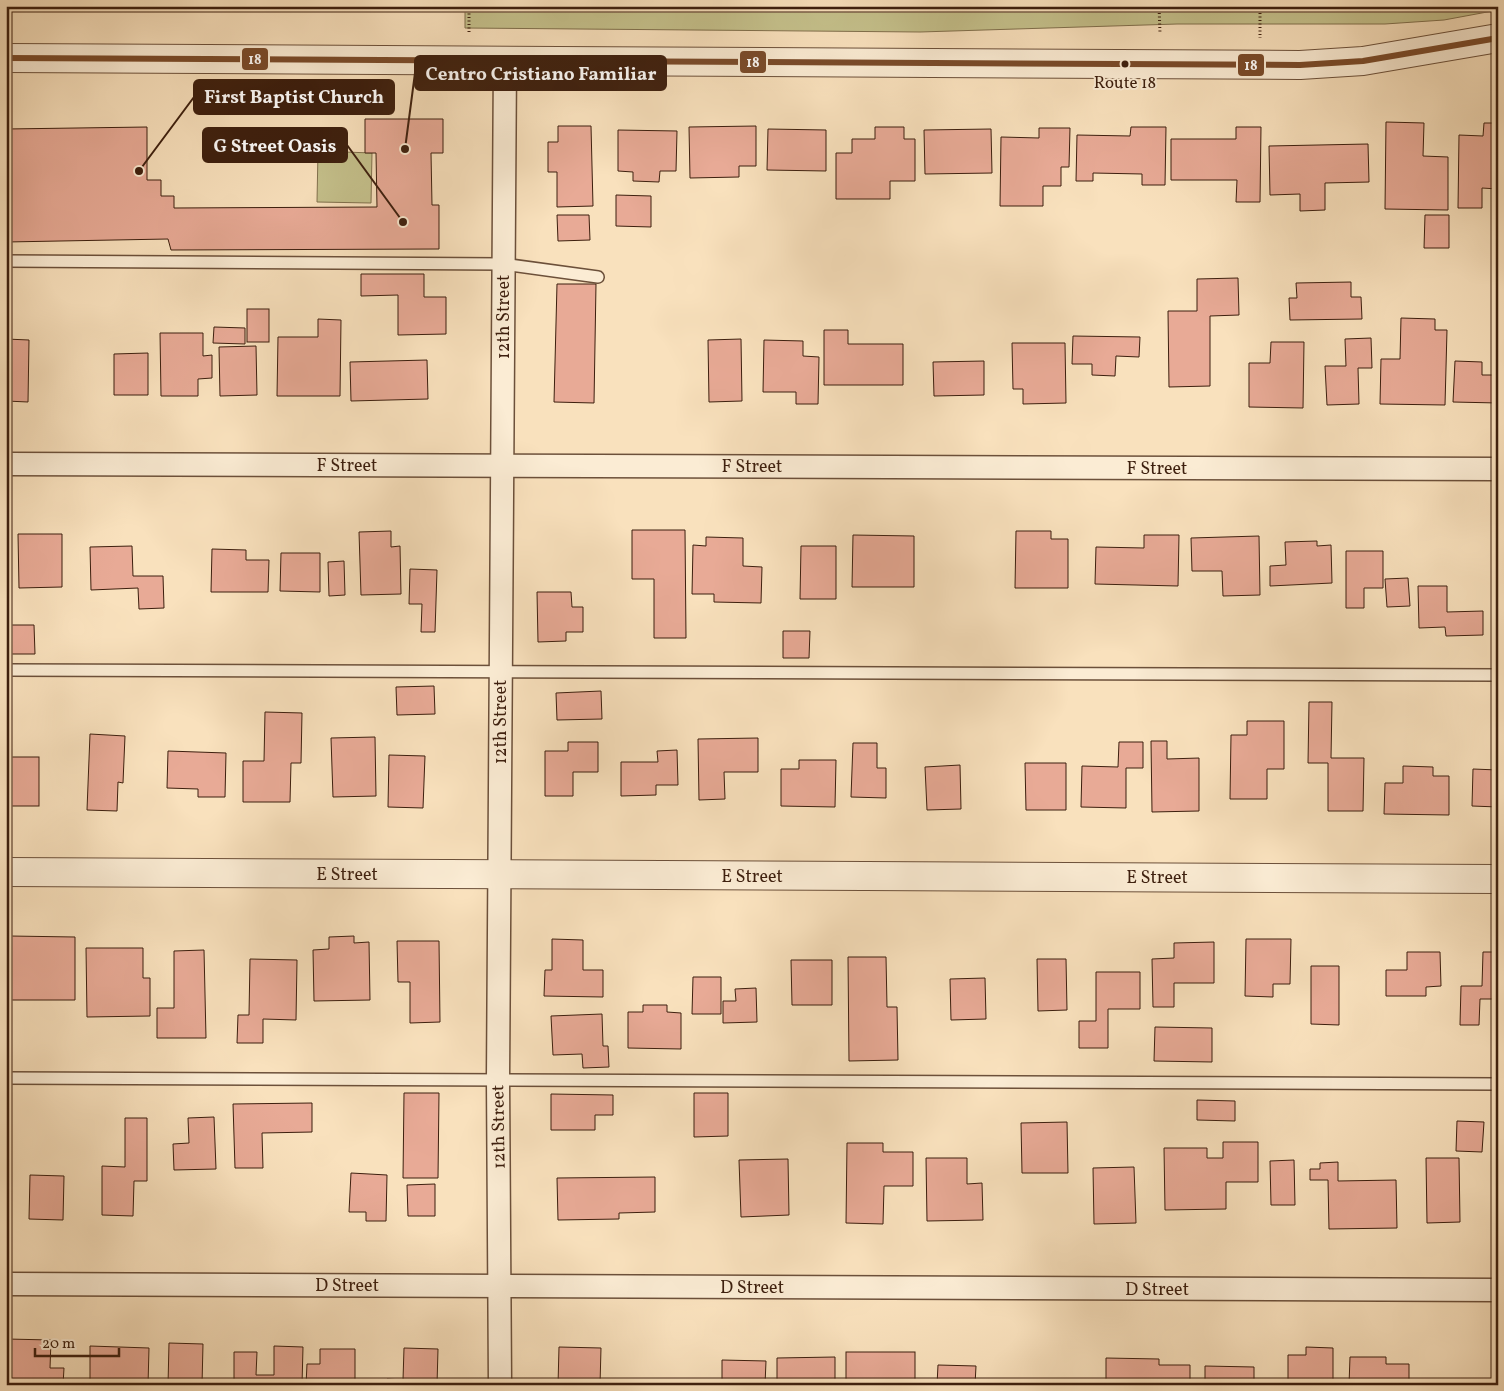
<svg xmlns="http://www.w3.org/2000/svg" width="1504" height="1391" font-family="Vollkorn,serif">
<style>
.green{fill:#c5c18c;stroke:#81704d}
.building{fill:#e8aa96;stroke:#3d1f0e}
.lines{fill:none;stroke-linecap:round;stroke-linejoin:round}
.service-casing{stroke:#6c503a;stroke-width:14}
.minor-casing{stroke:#6c503a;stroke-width:25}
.tertiary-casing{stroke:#6c503a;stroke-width:30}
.path{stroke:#3d1f0e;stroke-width:3;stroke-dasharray:1 2.5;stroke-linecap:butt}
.service{stroke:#fbecd4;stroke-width:11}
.minor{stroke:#fbecd4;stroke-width:22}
.tertiary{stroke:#fbecd4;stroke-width:28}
.bus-1-casing{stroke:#fbecd4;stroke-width:10}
.bus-1{stroke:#7a4b2a;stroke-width:6}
.bus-dot{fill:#3d1f0e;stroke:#fbecd4;stroke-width:2}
.labels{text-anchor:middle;stroke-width:4;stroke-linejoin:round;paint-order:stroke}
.bus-label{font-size:17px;fill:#3d1f0e;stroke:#fbecd4}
.street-label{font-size:18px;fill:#3d1f0e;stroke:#fbecd4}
.leader{fill:none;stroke:#3d1f0e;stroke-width:2}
.callout-dot{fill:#3d1f0e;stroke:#fbecd4;stroke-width:2}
.callout{fill:#3d1f0e;stroke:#3d1f0e;stroke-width:2}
.callout-label{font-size:19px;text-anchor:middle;font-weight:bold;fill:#fff}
.line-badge{stroke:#fbecd4;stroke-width:2}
.badge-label{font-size:14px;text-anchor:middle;font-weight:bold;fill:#fff}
</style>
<rect width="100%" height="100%" fill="#f9e1bd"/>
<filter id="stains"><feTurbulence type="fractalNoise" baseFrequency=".004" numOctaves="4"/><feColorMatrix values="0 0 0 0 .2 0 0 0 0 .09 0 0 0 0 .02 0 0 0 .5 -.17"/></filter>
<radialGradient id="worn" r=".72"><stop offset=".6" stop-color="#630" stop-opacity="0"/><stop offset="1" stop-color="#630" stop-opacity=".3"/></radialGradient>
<!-- green -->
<g class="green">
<path d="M465,6h1033v4l-54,10 -59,4h-208l-257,8 -455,-4z"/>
<path d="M318,151l54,2 -1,50 -54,-1z"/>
</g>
<!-- building -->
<g class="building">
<path d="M365,119h78v34h-12l1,52h7v44l-268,1 -3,-11 -162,3v-113l141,-2v53h14v16h13v12l203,-1 -1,-54h-11z"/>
<path d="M1386,122l38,1 -1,33 25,1v53l-63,-1z"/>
<path d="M1484,123h14v66l-16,-1v20h-24l1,-73 24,1z"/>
<path d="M558,126h33l2,80 -36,1v-35h-9v-30h10z"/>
<path d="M756,126v40h-17v11l-49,1 -1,-51z"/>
<path d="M875,127h29v12h11v42h-25v18h-54v-46h16v-14h23z"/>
<path d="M1131,127h35l-1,58h-23v-11l-49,-1v8h-17l1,-46 53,1z"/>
<path d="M1236,127h25l-1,75h-24l1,-22h-66v-41h65z"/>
<path d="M1039,128h31l-1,39h-8v19h-18v20h-43l1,-69 38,1z"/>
<path d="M768,129l58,1v41l-59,-1z"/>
<path d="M991,129l1,44 -67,1 -1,-44z"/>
<path d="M618,130l59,1 -1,40h-16l-1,11 -26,-1v-9l-15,-1z"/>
<path d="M1368,144l1,38 -44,1v27l-25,1v-17l-30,1 -1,-49z"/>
<path d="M616,195l35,1v31l-35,-1z"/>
<path d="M557,215h32l1,25 -32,1z"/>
<path d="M1425,215h24v33h-25z"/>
<path d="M361,274h63v23h22v37l-48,1v-40l-37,1z"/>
<path d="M1238,278l1,37 -29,1v70l-41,1 -1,-76h29v-32z"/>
<path d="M1351,282v15h10l1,22 -72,1 -1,-22h8l-1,-15z"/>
<path d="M557,284h39l-2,119 -40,-1z"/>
<rect x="247" y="309" width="22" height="33"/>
<path d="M1401,318l34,1v11h12l-2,75 -65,-1 1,-45h19z"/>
<path d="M318,319l23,1 -1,76h-63l1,-59h40z"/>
<path d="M214,327l31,1v16l-32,-1z"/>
<path d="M824,330h24v14h55v41h-79z"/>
<path d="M160,333h43v23l9,-1v23l-14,1v17h-37z"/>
<path d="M1073,336l67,1 -1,20 -23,-1 -1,20 -23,-1v-11h-20z"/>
<path d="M1371,338l1,30h-14l1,36 -32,1 -2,-39h21l-1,-27z"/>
<path d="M6,339l23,1 -1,62 -22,-1z"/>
<path d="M741,339l1,62 -33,1 -1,-62z"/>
<path d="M764,340l39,1v15l16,1 -1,47h-22v-12h-33z"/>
<path d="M1271,342h33l-1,66 -54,-1v-44h21z"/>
<path d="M1012,343h53l1,60 -43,1v-15h-10z"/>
<path d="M256,346l1,49 -37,1 -1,-49z"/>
<path d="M148,353v42h-34v-41z"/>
<path d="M427,360l1,39 -77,2 -1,-39z"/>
<path d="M984,361v34l-50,1 -1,-34z"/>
<path d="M1455,361l27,1v13h16v28l-45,-1z"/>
<path d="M632,530h53l1,108h-32v-59h-22z"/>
<path d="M391,531v16l9,-1 1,48 -40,1 -2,-63z"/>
<path d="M1016,531h35v8h17v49h-53z"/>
<path d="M18,534h44v53l-43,1z"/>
<path d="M853,535l61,1v51h-62z"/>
<path d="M1144,535h35l-1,51 -83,-2 1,-37 48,1z"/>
<path d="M1259,536l1,59 -37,1 -1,-25h-30l-1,-33z"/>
<path d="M706,537l37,1v28l19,1 -1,36 -47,-1v-8h-22l1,-49 13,1z"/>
<path d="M1496,538h2v29h-3z"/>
<path d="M1317,541v5l14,-1 1,38 -62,3v-20l16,-1 -1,-23z"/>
<path d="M132,546l1,30h30l1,32 -25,1 -1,-21 -47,2 -1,-43z"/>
<path d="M801,546h35v53h-36z"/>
<path d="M212,549l34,1v10h23l-1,32h-57z"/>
<path d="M1346,551h37v37h-19v20h-18z"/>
<path d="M281,553h39v39l-40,-1z"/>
<path d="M344,561l1,34 -16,1 -1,-34z"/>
<path d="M410,569l27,1 -2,62h-14l1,-28h-13z"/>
<path d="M1408,578l2,28 -23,1 -2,-28z"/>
<path d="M1418,586h29v26l36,-1v24l-37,1 -1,-9 -26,1z"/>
<path d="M537,592h34l1,15h11v25h-17v9l-28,1z"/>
<path d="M6,625h28l1,29h-29z"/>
<path d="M783,631h27l-1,27h-26z"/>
<path d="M434,686l1,28 -38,1 -1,-28z"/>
<path d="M601,691l1,28 -45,1 -1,-27z"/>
<path d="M1309,702h23l-1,56h33l-1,53h-35v-48h-20z"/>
<path d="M265,712l37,1 -1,50h-10l-1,39h-47v-41h21z"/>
<path d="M1247,721h37v48h-17v30h-37l1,-64h16z"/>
<path d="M90,734l35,2 -2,47 -5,-1 -1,29 -30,-1z"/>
<path d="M375,737l1,59 -43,1 -2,-59z"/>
<path d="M758,738v34h-34l1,27 -26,1 -1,-61z"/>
<path d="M1151,741h16v18l32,-1v53l-47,1z"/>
<path d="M568,742h30v30h-25v24h-28v-45h23z"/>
<path d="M1119,742h24v26h-17v40l-45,-1 1,-41 36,1z"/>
<path d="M853,743h24v25h9v30l-35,-1z"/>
<path d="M677,750l1,35h-22v10l-35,1v-34h37l-1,-11z"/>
<path d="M168,751l58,2 -1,44h-27v-8l-31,-1z"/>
<path d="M389,755l36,1 -2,52 -35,-1z"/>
<rect x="8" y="757" width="31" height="49"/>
<path d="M799,760h37l-1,47 -54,-1v-37h18z"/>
<path d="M1025,763h41v47h-40z"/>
<path d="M960,765l1,44 -34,1 -2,-43z"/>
<path d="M1403,766l30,1v9h16v39l-65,-1 1,-31h18z"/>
<path d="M1473,769l25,1v37l-26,-1z"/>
<path d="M10,936l65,1v63h-65z"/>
<path d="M354,936v7l15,-1 1,58 -56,1 -1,-51 16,-1v-12z"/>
<path d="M552,939l31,1v30h20v27l-59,-1 1,-26h7z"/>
<path d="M1246,939h45l-1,45h-17v13l-28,-1z"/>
<path d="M397,941h42l1,81 -30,1v-41h-12z"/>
<path d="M1214,942v41h-40v24h-21l-1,-48 22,-1v-15z"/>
<path d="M86,948h57v30h7v38l-63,1z"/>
<path d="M204,950l2,88h-49v-30h17v-57z"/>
<path d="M1407,952h33l1,34 -15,1v9h-40v-26h21z"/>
<path d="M1483,952h15v47h-18l-1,26h-19l1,-39h21z"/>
<path d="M848,957h38l1,50h10l1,53 -49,1z"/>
<path d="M250,959l47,1 -1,60 -33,-1v24h-26l1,-28h11z"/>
<path d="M1037,959h29l1,51 -29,1z"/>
<path d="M791,960h41v45h-40z"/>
<path d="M1311,966h28v59l-28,-1z"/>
<path d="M1096,972h44v37h-32v39h-29v-27h17z"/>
<path d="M693,977h28v37h-29z"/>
<path d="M985,978l1,41 -35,1 -1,-41z"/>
<path d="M756,988l1,34 -34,1v-22h13l-1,-12z"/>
<path d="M643,1005h24v7l14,1v36l-53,-1v-36h15z"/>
<path d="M602,1014l1,32h5l1,21 -26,1 -1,-14 -29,1 -2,-39z"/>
<path d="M1155,1027l57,1v34l-58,-1z"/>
<path d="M404,1093h35l-1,85h-35z"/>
<path d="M694,1093h34v43l-34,1z"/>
<path d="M551,1094l62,1v20h-18v15h-44z"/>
<path d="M1197,1100l38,1v20l-38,-1z"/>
<path d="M312,1103v29l-50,1 1,35h-28l-2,-64z"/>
<path d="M214,1117l2,52 -42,1 -1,-26 16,-1 -1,-25z"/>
<path d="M125,1118h22v63h-13l-1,35 -31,-1v-49l23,1z"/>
<path d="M1457,1121l27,1 -2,30 -26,-1z"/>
<path d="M1067,1122l1,51h-46l-1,-50z"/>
<path d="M1223,1142h35v40h-32v27l-61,1 -1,-62h43v10h16z"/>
<path d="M847,1143h36v9h30v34h-29l-1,38 -37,-1z"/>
<path d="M926,1158h41v26l15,-1 1,37 -56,1z"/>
<path d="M1426,1158h33l1,64 -33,1z"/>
<path d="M788,1159l1,56 -48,2 -2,-57z"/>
<path d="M1294,1160l1,45h-24l-1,-44z"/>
<path d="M1338,1162v19l58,-1 1,48 -68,1 -1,-49h-18v-11h10v-6z"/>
<path d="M1134,1167l2,56 -42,1 -1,-56z"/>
<path d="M351,1173l36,2 -1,46h-20v-9h-17z"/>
<path d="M30,1175l34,1 -1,44 -34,-1z"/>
<path d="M655,1177v35l-36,1v6l-61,1 -1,-42z"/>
<path d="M435,1184v32h-27l-1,-31z"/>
<path d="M7,1339l44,1 -1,28h14l-1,17h-57z"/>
<path d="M169,1343l34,1 -1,41h-34z"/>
<path d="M90,1346l59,2 -1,37h-58z"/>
<path d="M274,1346l29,1 -1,38h-68v-33h23l-1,23h18z"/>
<path d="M559,1347l42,1 -1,37h-42z"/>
<path d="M1306,1347l27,1v37h-45v-30h18z"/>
<path d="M404,1348l34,1 -1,36h-50v-6l16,1z"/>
<path d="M320,1349h35v36h-49l1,-21h13z"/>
<rect x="846" y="1352" width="69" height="33"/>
<path d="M835,1357v28h-58v-27z"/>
<path d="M1350,1357h36v7h23v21h-60z"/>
<path d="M1106,1358l53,1v6h31v20h-84z"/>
<path d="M722,1360l44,1 -1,24h-43z"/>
<path d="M938,1365l38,1 -1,19h-38z"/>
<path d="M1205,1366l49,1v15h17v3h-66z"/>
<path d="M1027,1381h38l1,4h-39z"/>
</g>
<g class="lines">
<!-- service casing -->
<g class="service-casing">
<g id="service">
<path d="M6,261l497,3 95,13"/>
<path d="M6,670l1492,5"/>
<path d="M6,1078l1492,6"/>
</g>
</g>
<!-- minor casing -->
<g class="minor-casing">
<g id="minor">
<path d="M6,464l1492,5"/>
<path d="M6,1284l1492,6"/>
<path d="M500,1385l-2,-306 7,-1019"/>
</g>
</g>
<!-- tertiary casing -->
<g class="tertiary-casing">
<g id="tertiary">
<path d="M6,58l1294,7 63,-4 135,-23"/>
<path d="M6,872l1492,7"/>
</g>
</g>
<!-- path -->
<g class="path">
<path d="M1159,6l1,27"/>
<path d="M1260,6v32"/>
<path d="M469,32v-26"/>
</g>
<!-- service -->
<use href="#service" class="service"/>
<!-- minor -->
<use href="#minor" class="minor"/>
<!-- tertiary -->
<use href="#tertiary" class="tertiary"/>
<!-- bus-1 casing -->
<g class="bus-1-casing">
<path id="bus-1" d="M6,58l1294,7 63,-4 135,-23"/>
</g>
<!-- bus-1 -->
<use href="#bus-1" class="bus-1"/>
</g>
<!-- markers -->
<circle class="bus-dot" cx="1125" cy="64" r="4.5"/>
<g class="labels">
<!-- bus labels -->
<g class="bus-label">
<text x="1125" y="88">Route 18</text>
</g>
<!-- street labels -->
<g class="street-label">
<text transform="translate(503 317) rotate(-90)" y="6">12th Street</text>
<text x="347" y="471">F Street</text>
<text x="752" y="472">F Street</text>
<text x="1157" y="474">F Street</text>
<text transform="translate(500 722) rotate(-90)" y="6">12th Street</text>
<text x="347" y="880">E Street</text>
<text x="752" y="882">E Street</text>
<text x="1157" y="883">E Street</text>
<text transform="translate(498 1127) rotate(-91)" y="6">12th Street</text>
<text x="347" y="1291">D Street</text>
<text x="752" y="1293">D Street</text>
<text x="1157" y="1295">D Street</text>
</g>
</g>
<!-- callouts -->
<path class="leader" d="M405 149L415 73M139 171L194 97M403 222L347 145"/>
<g class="callout-dot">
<circle cx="405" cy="149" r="5"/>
<circle cx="139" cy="171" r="5"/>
<circle cx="403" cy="222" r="5"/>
</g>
<g class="callout">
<rect x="415" y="56" width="251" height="34" rx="5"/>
<rect x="194" y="80" width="200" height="34" rx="5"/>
<rect x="203" y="128" width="144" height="34" rx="5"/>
</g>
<g class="callout-label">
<text x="541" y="80">Centro Cristiano Familiar</text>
<text x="294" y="103">First Baptist Church</text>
<text x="275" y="152">G Street Oasis</text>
</g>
<g class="line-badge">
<rect x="241" y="47" width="28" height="24" rx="5" fill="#7a4b2a"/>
<rect x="739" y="50" width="28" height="24" rx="5" fill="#7a4b2a"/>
<rect x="1237" y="53" width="28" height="24" rx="5" fill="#7a4b2a"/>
</g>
<g class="badge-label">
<text x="255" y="64">18</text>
<text x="753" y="67">18</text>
<text x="1251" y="70">18</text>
</g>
<!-- margin -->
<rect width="1504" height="1391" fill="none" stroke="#f9e1bd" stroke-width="25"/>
<rect x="8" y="8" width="1489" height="1376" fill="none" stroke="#3d1f0e" stroke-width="2.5"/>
<rect x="12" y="12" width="1479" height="1366" fill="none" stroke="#3d1f0e"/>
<!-- scale -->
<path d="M35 1348v8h84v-8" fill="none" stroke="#3d1f0e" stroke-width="2.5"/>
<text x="42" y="1348" font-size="15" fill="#3d1f0e" stroke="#fbecd4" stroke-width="4" paint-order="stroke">20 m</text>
<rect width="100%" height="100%" filter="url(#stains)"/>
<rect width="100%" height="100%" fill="url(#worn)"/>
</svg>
